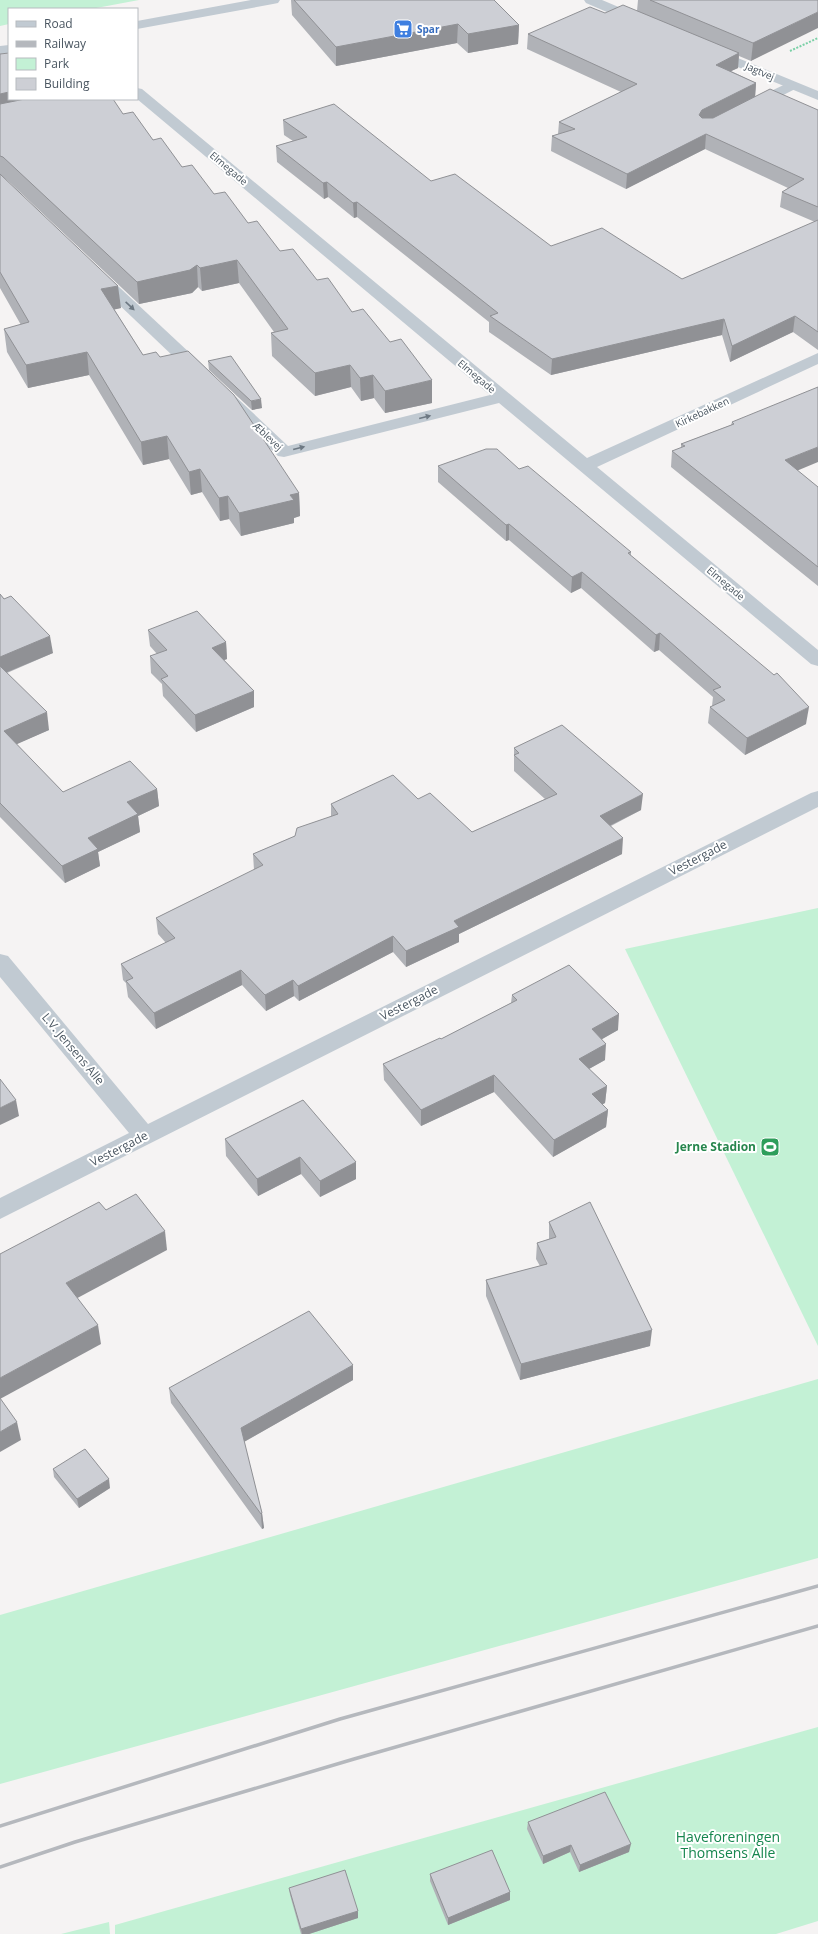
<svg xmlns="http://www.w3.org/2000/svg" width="818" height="1934" font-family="'Open Sans',sans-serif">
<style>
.green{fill:#c3f1d5}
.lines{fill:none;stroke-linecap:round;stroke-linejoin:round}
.path{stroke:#7ad0a6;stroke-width:2;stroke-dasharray:2 1.5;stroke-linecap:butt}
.service{fill:#c1cad2;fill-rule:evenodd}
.minor{fill:#c1cad2;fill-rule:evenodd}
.tertiary{fill:#c1cad2;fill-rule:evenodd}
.rail{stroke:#b5b8bd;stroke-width:3.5}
.wall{fill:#b0b2b7}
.shaded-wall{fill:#909195}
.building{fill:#cdcfd5;stroke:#909195}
.oneway{fill:#6e7983}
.labels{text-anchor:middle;stroke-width:4;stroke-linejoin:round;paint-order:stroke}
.far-shop-label{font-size:10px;font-weight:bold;fill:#366cbe;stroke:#fff;text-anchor:start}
.far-street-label{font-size:10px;fill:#4a5661;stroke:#fff}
.street-label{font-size:12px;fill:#4a5661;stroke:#fff}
.leisure-label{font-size:12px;font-weight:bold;fill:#27864d;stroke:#fff;text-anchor:end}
.near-park-label{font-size:14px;fill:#17864f;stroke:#fff}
</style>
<rect width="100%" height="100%" fill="#f5f3f3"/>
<!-- green -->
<g class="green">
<path d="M0,0h139l-48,9h-82v15l-9,2z"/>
<path d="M818,908v438l-193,-397z"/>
<path d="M818,1379v179l-818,226v-169z"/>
<path d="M818,1727v194l-42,13h-661v-9z"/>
<path d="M109,1922l1,12h-49z"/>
</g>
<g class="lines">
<!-- path -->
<path class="path" d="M790,51l28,-13"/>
<!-- service -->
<path class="service" d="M792,81l6,4 -1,3 -37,19 -5,1 -7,-4 2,-3z"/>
<!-- minor -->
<g class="minor">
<path d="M137,88l5,1 445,369 231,-105v11l-221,103 221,183v16l-7,-2 -312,-261 -215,54 -6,-1 -54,-51 -3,-4 3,-4 6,-1 6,1 52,49 202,-51 -353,-296z"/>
<path d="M98,271l6,2 103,96 2,4 -2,4 -6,1 -6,-1 -103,-98 -2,-3 2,-3z"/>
<path d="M818,791v16l-818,412v-21l129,-65 -129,-156v-23l8,2 140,168 663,-331z"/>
</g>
<!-- tertiary -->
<g class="tertiary">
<path d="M251,0h29l-2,3 -5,1 -136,25v-8z"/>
<path d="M584,0h18l45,19 2,3 -2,3h-10l-51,-22z"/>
<path d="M9,45v8l-9,1v-8z"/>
<path d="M711,47l107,44v9l-112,-46 -2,-3 2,-3z"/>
</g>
<!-- rail -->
<g class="rail">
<path d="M0,1826l340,-107 478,-133"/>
<path d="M0,1867l75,-25 279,-83 464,-133"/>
</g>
</g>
<!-- wall -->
<g class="wall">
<path d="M291,0h203l25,25 -1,19 -50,9 -11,-10 -121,23 -44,-51z"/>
<path d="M638,0h180l-67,61 -12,-5 -1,12 -7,3 25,12 -1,14 63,13v240l-25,-18 -63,30 -8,-27 -171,40 -62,-43v-10l-132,-105 -3,1 -26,-21 -4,2 -47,-37 -1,-16 17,-5 -9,-6 -1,-15 148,61 120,65 131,33 133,-57 -35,-15 2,-15 6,-4 -83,-39 -79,40 -75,-38 1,-15 6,-2 1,-12 62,-30 -94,-43 1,-15 77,-21 32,-2z"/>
<path d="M0,54l123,60 30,26 29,27 66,56 32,28 37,29 35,32 80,91 -47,10 -11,-15 -13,3 -10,-14 -36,9 -43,-40 -1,-23 3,-1 -35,-49 -37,8 -4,-4 -6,6 -53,11 -133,-125 -1,-1 116,130 -7,1 29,46 17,2 139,136 1,23 -6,2v5l-53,13 -12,-17 -9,2 -18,-29 -11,3 -22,-36 -26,6 -54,-90 -61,13 -21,-36 -3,-23 17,-4 -21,-37z"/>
<path d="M208,361l54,47 -10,2 -43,-40z"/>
<path d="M732,422l66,49 20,16v99l-147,-119 1,-16 9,-3v-4l50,-19z"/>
<path d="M438,466l81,3 112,83v4l175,168 -61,31 -37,-32 2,-16 2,-1 1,-9 -54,-47 -5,2 -73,-64 -10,5 -62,-53 -3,1 -68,-59z"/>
<path d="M0,594l53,59 -46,20 42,57 -33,14 47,48 94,-3 2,17 -21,10 2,16 -42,20 2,14 -35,17 -65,-66z"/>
<path d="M148,630l78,12 1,17 -3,1 30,31v16l-58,25 -33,-36 -1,-12 -11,-11 -1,-17 7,-2 -7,-8z"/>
<path d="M514,748l127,62 -30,16 11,28 -163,80v8l-53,25 -13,-15 -94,49 -5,-5 -28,15 -24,-26 -86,44 -28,-32 -2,-14 -3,-3 -2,-16 45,-21 -8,-9 -2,-16 98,-48 -1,-16 42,-18 36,-20v-12l87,-5 54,33 73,-33 -31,-28z"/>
<path d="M512,995l106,35 -16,9 3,21 -16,9 18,17 -2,17 -3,1 6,6 -2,17 -53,30 -59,-65 -73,34 -37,-46 -1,-16 58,-25 70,-36z"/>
<path d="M303,1100l53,79 -36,18 -19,-23 -43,22 -32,-40 -1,-17z"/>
<path d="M549,1222l101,124 -130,34 -34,-84v-16l54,-14 -4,-7 1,-16 12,-4z"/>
<path d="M353,1380l-109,62 18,71 2,15 -2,1 -91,-126 -2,-15z"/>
<path d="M53,1469l57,19 -31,20 -25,-31z"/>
<path d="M528,1822l101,30 -50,20 -9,-20 -27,12 -16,-35z"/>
<path d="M430,1874l80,18v8l-62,25 -18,-44z"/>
<path d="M289,1888l69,30 -49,16h-8l-11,-39z"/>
</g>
<!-- shaded-wall -->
<g class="shaded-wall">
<path d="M818,12v16l-67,33 2,-18z"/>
<path d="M458,24l-1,19 -121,23v-19z"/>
<path d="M519,25l-1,19 -50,9v-19z"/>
<path d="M739,53l-1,15 -24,11 2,-14z"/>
<path d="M756,83l-1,15 -55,27 -1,-10 3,-5z"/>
<path d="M9,92v7h67l-76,16v-21z"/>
<path d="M706,134l-1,15 -79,40 1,-15z"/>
<path d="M327,182l1,15 -4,2 -1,-16z"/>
<path d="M357,202v15l-3,1 -1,-15z"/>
<path d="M237,260l2,23 -37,8 -2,-23z"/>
<path d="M197,265l1,22 -6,6 -53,11 -2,-22z"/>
<path d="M118,286l3,22 -17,4 -3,-23z"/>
<path d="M795,316l-2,16 -63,30 2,-16z"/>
<path d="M724,319l-2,16 -171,40 1,-16z"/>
<path d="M87,352l2,23 -61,13 -2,-23z"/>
<path d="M350,365l1,22 -36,9v-23z"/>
<path d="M373,375l1,23 -13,3 -1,-23z"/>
<path d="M432,380v23l-47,10v-22z"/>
<path d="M261,399l1,9 -10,2 -1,-9z"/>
<path d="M167,436l2,23 -26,6 -2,-23z"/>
<path d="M818,447v15l-36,15 3,-17z"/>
<path d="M200,469l2,23 -11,3 -2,-23z"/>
<path d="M299,493l1,23 -6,2v5l-53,13 -2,-23 51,-18z"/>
<path d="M228,496l1,23 -9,2 -1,-23z"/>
<path d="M509,524v16l-3,1v-16z"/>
<path d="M582,572l-1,16 -10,5 1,-16z"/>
<path d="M660,633l-1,17 -5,2 2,-17z"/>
<path d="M50,636l3,17 -53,22v-18z"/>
<path d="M226,642l1,17 -14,5 -1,-16z"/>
<path d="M254,691v16l-58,25 -1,-17z"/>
<path d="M809,707l-3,17 -61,31 2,-17z"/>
<path d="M47,712l2,18 -43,19 -2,-18z"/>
<path d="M157,789l2,17 -21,10 2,16 -42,20 2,14 -35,17 -3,-17 26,-28 39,-36z"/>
<path d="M643,794l-2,16 -42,21 1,-15z"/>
<path d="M623,838l-1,16 -163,80v8l-53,25v-16l48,-30z"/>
<path d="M393,936v16l-94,49 -1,-15z"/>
<path d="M241,970l1,15 -86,44 -2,-16z"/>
<path d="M293,980l1,16 -28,15 -1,-16z"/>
<path d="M619,1014l-1,16 -28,16 2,-17z"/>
<path d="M606,1044l-1,16 -27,15 1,-16z"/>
<path d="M494,1075v17l-73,34v-16z"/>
<path d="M607,1086l-2,17 -15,8 2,-17z"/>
<path d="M16,1100l3,16 -19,9v-17z"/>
<path d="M608,1110l-2,17 -53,30 1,-17z"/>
<path d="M300,1157l1,17 -43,22 -1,-17z"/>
<path d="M356,1162v17l-36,18v-16z"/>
<path d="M165,1231l2,19 -97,52 -4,-19z"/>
<path d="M98,1325l3,19 -101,55v-21z"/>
<path d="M652,1330l-2,16 -130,34 1,-16z"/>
<path d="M353,1365v15l-111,63 -1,-15z"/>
<path d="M17,1422l4,18 -21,12v-20z"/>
<path d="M109,1479l1,9 -31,20 -2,-9z"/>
<path d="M262,1513l2,15 -2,1 -1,-15z"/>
<path d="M631,1844l-2,8 -50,20 1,-7z"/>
<path d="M571,1845l-1,7 -27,12v-8z"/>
<path d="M510,1892v8l-62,25v-7z"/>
<path d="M358,1911v7l-49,16h-7l-1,-5z"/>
</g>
<!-- building -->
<g class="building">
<path d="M294,0h200l25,25 -51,9 -10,-10 -122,23z"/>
<path d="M650,0h168v12l-65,31z"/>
<path d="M623,5l116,48 -23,12 40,18 -54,27 -3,5 3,3h11l57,-29 48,21v97l-36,-15 22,-13 -98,-45 -79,40 -75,-38 23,-7 -16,-7 78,-38 -109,-50 62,-27 15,6z"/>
<path d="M9,53v39l-9,2v-40z"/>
<path d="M25,99h88l10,15 10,-2 20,28 8,-2 21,29 10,-2 22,29 11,-2 23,31 9,-2 23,30 13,-2 24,31 11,-2 24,34 11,-3 27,33 11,-3 31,41 -47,11 -12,-16 -13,3 -10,-13 -35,8 -44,-40 17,-4 -51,-69 -37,8 -3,-3 -7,5 -53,12 -134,-125 -3,-1v-52z"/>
<path d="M334,104l97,77 24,-7 96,72 51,-18 80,51 136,-59v112l-23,-16 -63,30 -8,-27 -172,40 -62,-43 8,-3 -141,-111 -4,1 -26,-21 -4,1 -47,-37 31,-9 -24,-17z"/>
<path d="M0,174l118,112 -17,3 42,66 13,-3 4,5 28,-6 46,44 65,98 -9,2 4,5 -55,13 -11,-17 -9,2 -19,-29 -11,3 -22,-36 -26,6 -54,-90 -61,13 -22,-36 25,-7 -29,-50z"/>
<path d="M231,356l30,43 -10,2 -43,-40z"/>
<path d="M818,387v60l-33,13 33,27v80l-146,-116 13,-5 -4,-2 53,-20 -2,-2z"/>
<path d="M486,449h11l22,20 9,-3 103,86 -3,1 146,122 3,-2 32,34 -62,31 -37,-31 15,-7 -12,-10 8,-3 -61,-54 -4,2 -74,-63 -10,5 -63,-53 -3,1 -68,-59z"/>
<path d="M0,594l4,5 7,-3 39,40 -50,21z"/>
<path d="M197,611l29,31 -14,6 42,43 -59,24 -34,-36 7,-3 -18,-20 17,-6 -19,-20z"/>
<path d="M0,666l47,46 -43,19 59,61 67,-31 27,28 -30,13 11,12 -50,24 10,11 -36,17 -62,-63z"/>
<path d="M562,725l81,69 -43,22 23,22 -169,83 5,6 -53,24 -13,-15 -95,50 -5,-6 -28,15 -24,-25 -87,43 -28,-32 7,-3 -12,-14 54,-26 -19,-20 107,-53 -10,-11 42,-18 2,-8 41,-14 -7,-10 62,-29 25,24 12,-6 42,39 85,-38 -43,-39 5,-2 -5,-5z"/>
<path d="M569,965l50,49 -27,15 14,15 -27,15 28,27 -15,8 16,16 -54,30 -60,-65 -73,35 -38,-46 57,-26 1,1 76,-39 -5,-5z"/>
<path d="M0,1079l16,21 -16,8z"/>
<path d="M303,1100l53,62 -36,19 -20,-24 -43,22 -32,-40z"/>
<path d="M136,1194l29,37 -99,52 32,42 -98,53v-124l99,-52 7,8z"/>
<path d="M590,1202l62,128 -131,34 -35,-84 61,-16 -10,-21 19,-6 -7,-15z"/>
<path d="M309,1311l44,54 -112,63 21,85 -1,1 -92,-126z"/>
<path d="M0,1398l17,24 -17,10z"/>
<path d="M85,1449l24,30 -32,20 -24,-30z"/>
<path d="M605,1792l26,52 -51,21 -9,-20 -28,11 -15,-34z"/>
<path d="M492,1850l18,42 -62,26 -18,-44z"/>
<path d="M345,1870l13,41 -57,18 -12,-41z"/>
</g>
<!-- one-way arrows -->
<defs><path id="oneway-solid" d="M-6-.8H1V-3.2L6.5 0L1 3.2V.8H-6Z"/></defs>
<g class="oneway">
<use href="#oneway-solid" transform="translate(130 306) rotate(43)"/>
<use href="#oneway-solid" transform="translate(425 417) rotate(-14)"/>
<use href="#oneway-solid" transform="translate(299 448) rotate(-14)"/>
</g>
<!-- icons -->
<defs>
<g id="supermarket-square" transform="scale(1)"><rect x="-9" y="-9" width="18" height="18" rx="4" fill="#3f7fe0" stroke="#fff"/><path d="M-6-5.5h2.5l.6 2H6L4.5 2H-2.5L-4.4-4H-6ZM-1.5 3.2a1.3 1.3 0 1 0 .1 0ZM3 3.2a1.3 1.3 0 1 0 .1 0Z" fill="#fff"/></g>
<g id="stadium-square" transform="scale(1)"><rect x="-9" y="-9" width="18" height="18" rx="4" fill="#2e9e5b" stroke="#fff"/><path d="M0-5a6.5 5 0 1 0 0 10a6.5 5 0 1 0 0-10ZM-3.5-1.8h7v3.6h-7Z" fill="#fff"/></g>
</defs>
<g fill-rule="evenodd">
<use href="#supermarket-square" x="403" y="29"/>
<use href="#stadium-square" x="770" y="1147"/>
</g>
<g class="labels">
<!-- far-shop labels -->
<g class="far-shop-label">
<text x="417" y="33">Spar</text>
</g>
<!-- far-street labels -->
<g class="far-street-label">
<text transform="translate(760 71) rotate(23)" y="4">Jagtvej</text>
<text transform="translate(229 168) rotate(40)" y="4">Elmegade</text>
<text transform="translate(477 376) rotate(40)" y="4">Elmegade</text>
<text transform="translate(702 412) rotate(-25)" y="4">Kirkebakken</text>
<text transform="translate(268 436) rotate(43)" y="4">Æblevej</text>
<text transform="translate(726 583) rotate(40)" y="4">Elmegade</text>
</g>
<!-- street labels -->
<g class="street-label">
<text transform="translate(698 858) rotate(-27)" y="4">Vestergade</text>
<text transform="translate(409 1003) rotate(-27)" y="4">Vestergade</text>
<text transform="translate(73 1049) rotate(50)" y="4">L.V. Jensens Alle</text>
<text transform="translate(119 1149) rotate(-27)" y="4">Vestergade</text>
</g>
<!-- leisure labels -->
<g class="leisure-label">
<text x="756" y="1151">Jerne Stadion</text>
</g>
<!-- near-park labels -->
<g class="near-park-label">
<text x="728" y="1842">Haveforeningen<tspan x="728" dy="16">Thomsens Alle</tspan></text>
</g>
</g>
<!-- legend -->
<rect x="8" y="8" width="130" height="92" fill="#ffffff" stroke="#b7bbc0"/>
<rect x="16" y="21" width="20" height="6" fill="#c1cad2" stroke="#b7bbc0"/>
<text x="44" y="28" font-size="12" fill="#4a5661">Road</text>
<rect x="16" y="41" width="20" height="6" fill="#b5b8bd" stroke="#b7bbc0"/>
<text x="44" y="48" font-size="12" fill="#4a5661">Railway</text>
<rect x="16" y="58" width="20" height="12" fill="#c3f1d5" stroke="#b7bbc0"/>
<text x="44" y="68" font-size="12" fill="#4a5661">Park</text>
<rect x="16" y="78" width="20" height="12" fill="#cdcfd5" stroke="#b7bbc0"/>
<text x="44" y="88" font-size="12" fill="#4a5661">Building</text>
</svg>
